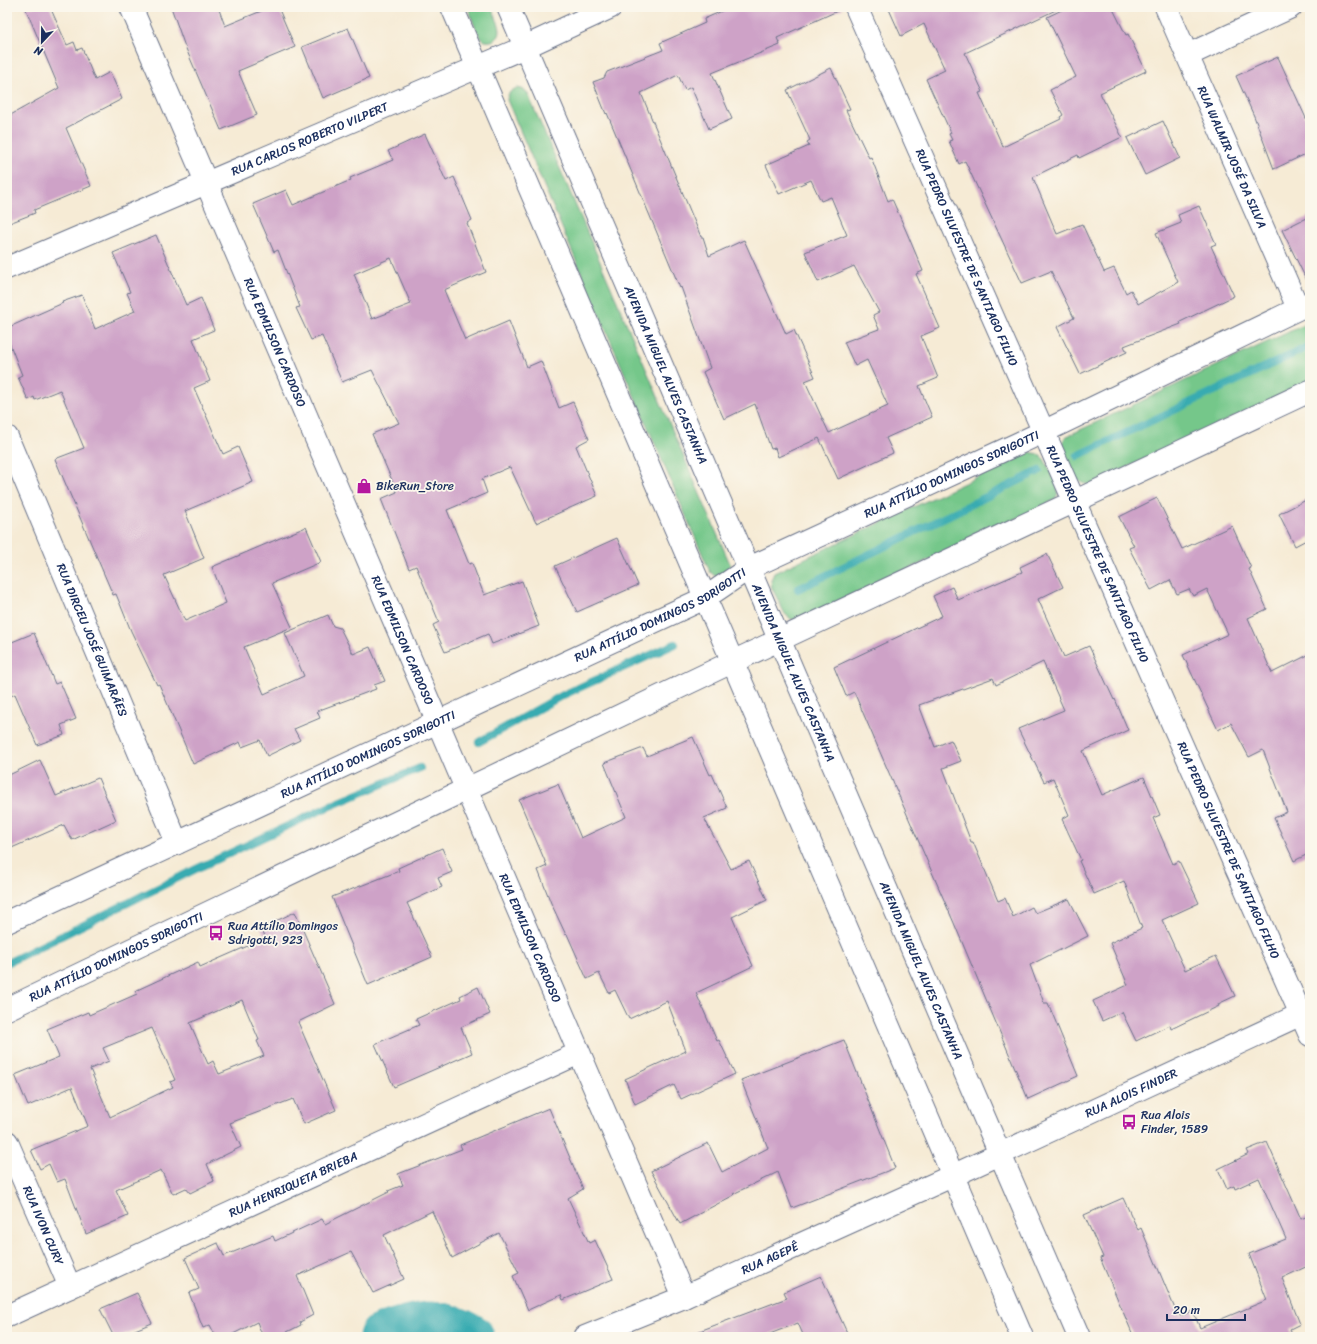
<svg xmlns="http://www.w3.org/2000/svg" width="1317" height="1344" font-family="Sriracha,sans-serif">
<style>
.green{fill:#74c78a;stroke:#487b74}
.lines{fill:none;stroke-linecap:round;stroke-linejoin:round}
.stream{stroke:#39abb1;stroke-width:8}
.river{stroke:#39abb1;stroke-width:47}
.building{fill:#cea2c7;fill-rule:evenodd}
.street-casing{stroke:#687188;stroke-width:24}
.secondary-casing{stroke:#687188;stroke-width:24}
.street{stroke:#fff;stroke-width:22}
.secondary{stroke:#fff;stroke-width:22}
.labels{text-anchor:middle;stroke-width:3.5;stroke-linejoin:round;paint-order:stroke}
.street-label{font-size:12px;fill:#1b2f5e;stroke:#fbf7ec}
.poi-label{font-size:12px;fill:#1b2f5e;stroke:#fbf7ec;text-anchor:start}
</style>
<rect width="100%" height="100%" fill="#fbf7ec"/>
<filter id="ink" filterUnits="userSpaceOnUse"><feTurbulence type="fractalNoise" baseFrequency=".025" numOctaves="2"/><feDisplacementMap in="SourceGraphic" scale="8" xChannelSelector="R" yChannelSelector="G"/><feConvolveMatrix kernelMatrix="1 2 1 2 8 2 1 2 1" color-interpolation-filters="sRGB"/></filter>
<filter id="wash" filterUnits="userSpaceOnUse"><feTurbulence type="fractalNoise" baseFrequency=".012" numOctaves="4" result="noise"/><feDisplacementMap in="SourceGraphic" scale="16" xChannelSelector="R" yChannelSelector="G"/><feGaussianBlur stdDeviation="0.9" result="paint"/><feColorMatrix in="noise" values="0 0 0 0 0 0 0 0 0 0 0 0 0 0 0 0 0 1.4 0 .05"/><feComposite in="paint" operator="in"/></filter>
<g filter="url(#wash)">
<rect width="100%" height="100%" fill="#f6ebd5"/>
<!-- green -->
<g class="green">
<path d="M468,7h23c4,10 16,27 3,33 -4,2 -9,2 -12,-1 -6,-6 -11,-24 -14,-32z"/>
<path d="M517,88l5,1 5,3 203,472 -1,5 -8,7h-6l-5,-4 -203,-472c1,-7 3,-9 10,-12z"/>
<path d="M1310,322v59l-220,104 -8,-2 -6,-4 -14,-27v-7l3,-8z"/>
<path d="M1030,452l8,2 6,5 14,26v8l-3,7 -256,121 -8,-2 -6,-5 -13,-26 -1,-8 3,-7z"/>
</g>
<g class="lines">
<!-- stream -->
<g class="stream">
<path d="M1077,456l233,-110"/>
<path d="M798,589l241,-118"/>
<path d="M479,742l84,-47 112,-51"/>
<path d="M7,963l189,-94 134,-63 90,-38"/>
</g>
<!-- river -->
<path class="river" d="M382,1337c34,-13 57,-19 89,0"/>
</g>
<g id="blocks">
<!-- building -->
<g class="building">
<path d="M25,7h25l17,38 7,-3 3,8 5,-2 13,32 15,-8 12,27 -56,29 25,58 -57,24 1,3 -28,11v-107l52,-29z"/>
<path d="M171,7h47l7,19 46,-19h7l17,40 -57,24 19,44 -36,15 -37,-86z"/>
<path d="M731,7l113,1 -67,30 3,7 -68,28 20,46 -23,10 -18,-42 -6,3 -7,-15 -37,18 60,144h2l6,19 35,-16 42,94 8,-4 21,47 -10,4 24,52 59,-27 -21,-46 -12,6 -11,-24 35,-13 -6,-14 6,-3 -25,-46 -36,16 -13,-30 42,-17 -16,-38 -10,4 -10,-21 -32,14 -13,-29 43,-19 -2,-4 3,-2 -23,-50 44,-22 19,41 -4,1 23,48 2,-1 17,44 4,-2 15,34 16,38 -7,3 24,54 -19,8 17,42 -19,8 13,31 -46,21 7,15 -55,26 -19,-41 -41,19 -3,-9 -4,1 -16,-45 -31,15 -21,-47 7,-4 -29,-81 -1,1 -73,-175 -1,1 -13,-32 11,-4 3,-6 56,-22 -3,-7 45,-20 -1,-4z"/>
<path d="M888,7h174l-97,46 18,39 -4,1 24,54 58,-28 -1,-2 3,-2 -13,-25 26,-13 -29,-60 21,-10h44l14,28 2,-1 18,37 -46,22 22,44 -43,21 -1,-3 -45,22 1,3 23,54 25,-10 22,48 10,-4 12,25 5,-3 7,14 40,-22 -22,-49 25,-10 -3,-8 21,-9 17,38 -5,2 23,50 -54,26 1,2 -57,22 3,6 -47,22 -23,-47 17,-9 -23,-47 -29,12 -57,-122 -6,3 -10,-23 3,-1 -3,-6 2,-1 -25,-54 19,-9 -21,-46 -23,12z"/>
<path d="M348,28l21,50 -46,20 -21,-51z"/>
<path d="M1278,57l32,70v25l-36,17 -20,-53 -18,-40z"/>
<path d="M1163,121l17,37 -35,17 -18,-37z"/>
<path d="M425,134l21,47 8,-4 18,43 -5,3 19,49 -42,18 21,50 44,-19 18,46 14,-6 18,47 14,-6 16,37 -13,7 21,50 -61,27 -26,-56 -28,12 5,14 -40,17 22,54 3,-1 12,32 38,-14 17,45 -47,18 -4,-10 -43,18 -12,-27 6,-3 -23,-56 -7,3 -28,-70 16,-7 -25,-58 27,-11 -27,-53 -30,12 -20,-46 -11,4 -15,-32 4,-1 -22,-57 -4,2 -21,-48 33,-14 7,15 58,-25 -1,-2 43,-18 -5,-9zM391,258l20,46 -39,15 -18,-45z"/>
<path d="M1310,216v71l-28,-57z"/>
<path d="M156,235l30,70 15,-7 13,32 -21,9 17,42 -16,7 29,66 15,-7 15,35 -68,29 19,47 -40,17 21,46 41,-18 -14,-36 94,-40 15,35 -49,21 20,44 -48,20 20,47 40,-18 -19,-43 43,-18 5,11 7,2 13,26 17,-7 15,34 -11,4 2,4 -59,22 3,7 -26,11 6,11 -33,16 -7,-16 -18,7 -2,-5 -47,22 -34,-80 -2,1 -26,-54 -15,-37 -3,1 -58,-136 29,-11 -24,-58 -25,10 -1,-3 -6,3 -10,-23 4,-2 -15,-38v-9l56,-25 -1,-1 20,-7 13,34 40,-18 -8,-18 3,-1 -17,-39z"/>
<path d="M1157,498l25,51 50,-23 19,42 -2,1 18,40 -19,9 24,55 38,-19v199l-16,8 -20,-43 13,-6 -24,-62 -14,7 -18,-34 -13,7 -35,-75 45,-21 -21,-45 -14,7 -4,-7 -12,5 -7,-14 -19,10 -22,-42 5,-2 -15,-29z"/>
<path d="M1310,498v40l-15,8 -16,-32z"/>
<path d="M617,538l21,47 -61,27 -22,-46z"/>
<path d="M1047,554l16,33 -25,12 26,58 25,-11 25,54 1,-1 13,31 -45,21 19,44 42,-18 16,38 -7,3 20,46 6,-3 20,42 -37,17 23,50 31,-14 19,40 -17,8 1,2 -48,23 -1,-4 -34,16 -14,-29 -20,9 -9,-20 35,-16 -18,-42 32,-15 -18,-47 -30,13 -15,-33 2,-1 -19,-41 7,-4 -16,-37 -9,4 -26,-53 46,-19 -21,-48 -47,23 -3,-7 -74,27 16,42 16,-7 10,21 -18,7 28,74h2l25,59 7,-3 8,19 19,-10 3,6 34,-14 19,37 -58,29 14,38h4l30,73 -50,23 -74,-176 -100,-231 -8,4 -12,-29 108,-51 -9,-20 19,-9 6,13 64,-28 -2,-5z"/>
<path d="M34,633l21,51 5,-2 16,37 -15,6 3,10 -27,10 -22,-51 -8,4v-54z"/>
<path d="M693,737l17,38 2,-1 15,34 -23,10 27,51 18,-8 18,39 -35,17 21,49 -57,27 21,48 2,-1 16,34 -54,25 -7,-14 -39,19 -10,-25 61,-28 -19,-50 -38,18 -14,-29 -6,3 -10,-20 -12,6 -20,-45 -1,1 -15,-32 -13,-33 9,-4 -28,-66 39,-16 23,54 45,-21 -22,-54 39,-15 4,8z"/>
<path d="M40,760l16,36 42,-18 18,42 -44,20 -8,-15 -57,25v-74z"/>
<path d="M442,848l10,24 -14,6 4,9 -35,16 25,54 -64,28 -36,-88 67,-26 -1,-3z"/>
<path d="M295,912l40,92 -37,18 38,88 -32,14 -11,-25 -63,24 11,24 -34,17 7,17 -24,12 -4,-5 -13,6 -12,-24 -45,20 12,26 -42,18 -21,-55 -8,3 -8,-18 -9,5 -9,-19 57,-24 -16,-39 -44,19 -13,-31 44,-18 -12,-28 41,-17 1,3 48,-21 -2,-3 63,-29 2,5 66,-29 -5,-10zM242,1000l17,40 -2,1 7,15 -45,18 -6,-13 -5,3 -18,-41zM152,1028l23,52 -5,2 3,5 -63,30 -20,-48 19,-8 -6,-13z"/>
<path d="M478,987l12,27 -29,13 11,26 -78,34 -19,-43 44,-19 -3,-6 45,-20 -1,-3z"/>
<path d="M844,1040l51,128 -103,40 -14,-36 -45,22 1,1 -54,29 -29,-53 57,-28 14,29 46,-24 -27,-68z"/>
<path d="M549,1108l34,81 -15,9 21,45 6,-3 18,39 -50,21 -2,-5 -33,15 -15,-34 6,-3 -20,-40 -47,25 -20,-47 -48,24 20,44 -31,14 -22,-41 -54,24 16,39 -13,7 1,3 -24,12h-14l-6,-15 -30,15h-11l-6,-12 -7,3 -14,-35 10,-4 -14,-31 33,-15 6,13 49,-20 2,5 47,-22 3,5 64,-32 -1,-1 15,-6 -5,-11 64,-25 -2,-4z"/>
<path d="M1267,1142l34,77 9,-4v50l-28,13 18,46 -10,5 4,8h-163l2,-2 -33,-77 3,-1 -19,-42 39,-17 15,32 3,-2 34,81 2,-1 3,8 13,-5 7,17 67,-28 -18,-46 37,-15 -27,-61 -24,11 -1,-3 -7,3 -9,-20 31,-15 -2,-4z"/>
<path d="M821,1276l28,61h-45l-6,-14 -36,14h-72l-1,-2 98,-37 -3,-6z"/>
<path d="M137,1293l15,30 -34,14h-4l-14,-28z"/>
</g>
</g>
</g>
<g filter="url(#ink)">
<use href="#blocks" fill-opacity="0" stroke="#687188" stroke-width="1"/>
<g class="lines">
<!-- street casing -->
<g class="street-casing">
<g id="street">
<path id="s1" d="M131,7l553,1290"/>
<path id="s2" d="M856,7l454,1028"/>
<path id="s3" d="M1166,7l132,301"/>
<path d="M1188,55l103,-48"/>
<path id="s4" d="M7,268l518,-221 86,-40"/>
<path id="s5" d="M7,437l170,406"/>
<path id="s6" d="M7,922l698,-324 44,-30 294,-136 267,-129"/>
<path id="s7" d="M7,1009l725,-347 578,-271"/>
<path id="s8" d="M7,1142l63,145"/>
<path id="s9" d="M7,1316l572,-263"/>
<path id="s10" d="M585,1337l99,-40 268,-121"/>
<path id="s11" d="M1079,1337l-79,-183 310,-144"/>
</g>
</g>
<!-- secondary casing -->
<g class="secondary-casing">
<g id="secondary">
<path d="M452,7l570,1330"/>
<path id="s12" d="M508,7l492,1147 -48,22"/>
</g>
</g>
<!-- street -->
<use href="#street" class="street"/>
<!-- secondary -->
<use href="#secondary" class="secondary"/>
</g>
</g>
<!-- icons -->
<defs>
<g id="shop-bare" transform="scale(1.2)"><path d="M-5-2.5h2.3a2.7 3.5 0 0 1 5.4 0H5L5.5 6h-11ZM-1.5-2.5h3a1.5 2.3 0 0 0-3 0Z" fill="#b5179e" stroke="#fbf7ec" stroke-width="2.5" paint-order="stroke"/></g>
<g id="bus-bare" transform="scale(1.2)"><path d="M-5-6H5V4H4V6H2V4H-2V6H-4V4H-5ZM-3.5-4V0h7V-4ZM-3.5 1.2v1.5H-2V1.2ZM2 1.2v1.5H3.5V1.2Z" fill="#b5179e" stroke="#fbf7ec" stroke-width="2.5" paint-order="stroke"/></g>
</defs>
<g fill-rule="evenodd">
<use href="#shop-bare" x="364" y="486"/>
<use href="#bus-bare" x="216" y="933"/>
<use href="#bus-bare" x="1129" y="1122"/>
</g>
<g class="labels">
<!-- street labels -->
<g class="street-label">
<text dy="4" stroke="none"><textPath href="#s4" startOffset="329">RUA CARLOS ROBERTO VILPERT</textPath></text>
<text dy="4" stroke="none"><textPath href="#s3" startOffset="164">RUA WALMIR JOSÉ DA SILVA</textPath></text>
<text dy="4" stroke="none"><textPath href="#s2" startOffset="274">RUA PEDRO SILVESTRE DE SANTIAGO FILHO</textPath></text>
<text dy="4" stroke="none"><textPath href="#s1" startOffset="365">RUA EDMILSON CARDOSO</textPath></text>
<text dy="4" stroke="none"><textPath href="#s12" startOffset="400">AVENIDA MIGUEL ALVES CASTANHA</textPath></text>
<text dy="4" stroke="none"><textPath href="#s6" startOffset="1046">RUA ATTÍLIO DOMINGOS SDRIGOTTI</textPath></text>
<text dy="4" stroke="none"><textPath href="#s2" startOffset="598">RUA PEDRO SILVESTRE DE SANTIAGO FILHO</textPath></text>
<text dy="4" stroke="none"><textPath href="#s6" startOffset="722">RUA ATTÍLIO DOMINGOS SDRIGOTTI</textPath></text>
<text dy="4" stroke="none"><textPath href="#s5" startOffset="220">RUA DIRCEU JOSÉ GUIMARÃES</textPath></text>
<text dy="4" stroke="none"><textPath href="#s1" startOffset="689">RUA EDMILSON CARDOSO</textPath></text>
<text dy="4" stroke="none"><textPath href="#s12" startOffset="724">AVENIDA MIGUEL ALVES CASTANHA</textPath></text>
<text dy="4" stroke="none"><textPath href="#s6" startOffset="398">RUA ATTÍLIO DOMINGOS SDRIGOTTI</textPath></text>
<text dy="4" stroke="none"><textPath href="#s2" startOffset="922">RUA PEDRO SILVESTRE DE SANTIAGO FILHO</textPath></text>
<text dy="4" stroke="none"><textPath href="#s1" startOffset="1013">RUA EDMILSON CARDOSO</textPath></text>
<text dy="4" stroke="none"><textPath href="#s7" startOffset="121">RUA ATTÍLIO DOMINGOS SDRIGOTTI</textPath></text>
<text dy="4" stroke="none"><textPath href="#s12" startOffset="1048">AVENIDA MIGUEL ALVES CASTANHA</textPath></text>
<text dy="4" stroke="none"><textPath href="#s11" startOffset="344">RUA ALOIS FINDER</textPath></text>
<text dy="4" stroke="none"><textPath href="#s9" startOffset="315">RUA HENRIQUETA BRIEBA</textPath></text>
<text dy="4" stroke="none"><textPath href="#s8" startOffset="91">RUA IVON CURY</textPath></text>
<text dy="4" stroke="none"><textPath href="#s10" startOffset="201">RUA AGEPÊ</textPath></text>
</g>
<!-- poi labels -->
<g class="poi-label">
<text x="376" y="490">BikeRun_Store</text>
<text x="228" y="930">Rua Attílio Domingos<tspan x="228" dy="14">Sdrigotti, 923</tspan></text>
<text x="1141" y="1119">Rua Alois<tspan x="1141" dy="14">Finder, 1589</tspan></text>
</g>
</g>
<!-- margin -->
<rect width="1317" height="1344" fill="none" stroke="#fbf7ec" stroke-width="24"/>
<!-- north arrow -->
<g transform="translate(42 42) rotate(202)" stroke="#fbf7ec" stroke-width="3" paint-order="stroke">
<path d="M0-3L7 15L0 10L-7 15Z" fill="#1b2f5e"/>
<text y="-6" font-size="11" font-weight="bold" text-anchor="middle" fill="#1b2f5e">N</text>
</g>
<!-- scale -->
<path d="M1167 1314v6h78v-6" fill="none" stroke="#1b2f5e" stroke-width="2"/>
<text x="1173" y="1314" font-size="12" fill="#1b2f5e" stroke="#fbf7ec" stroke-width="3" paint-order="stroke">20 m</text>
</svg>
